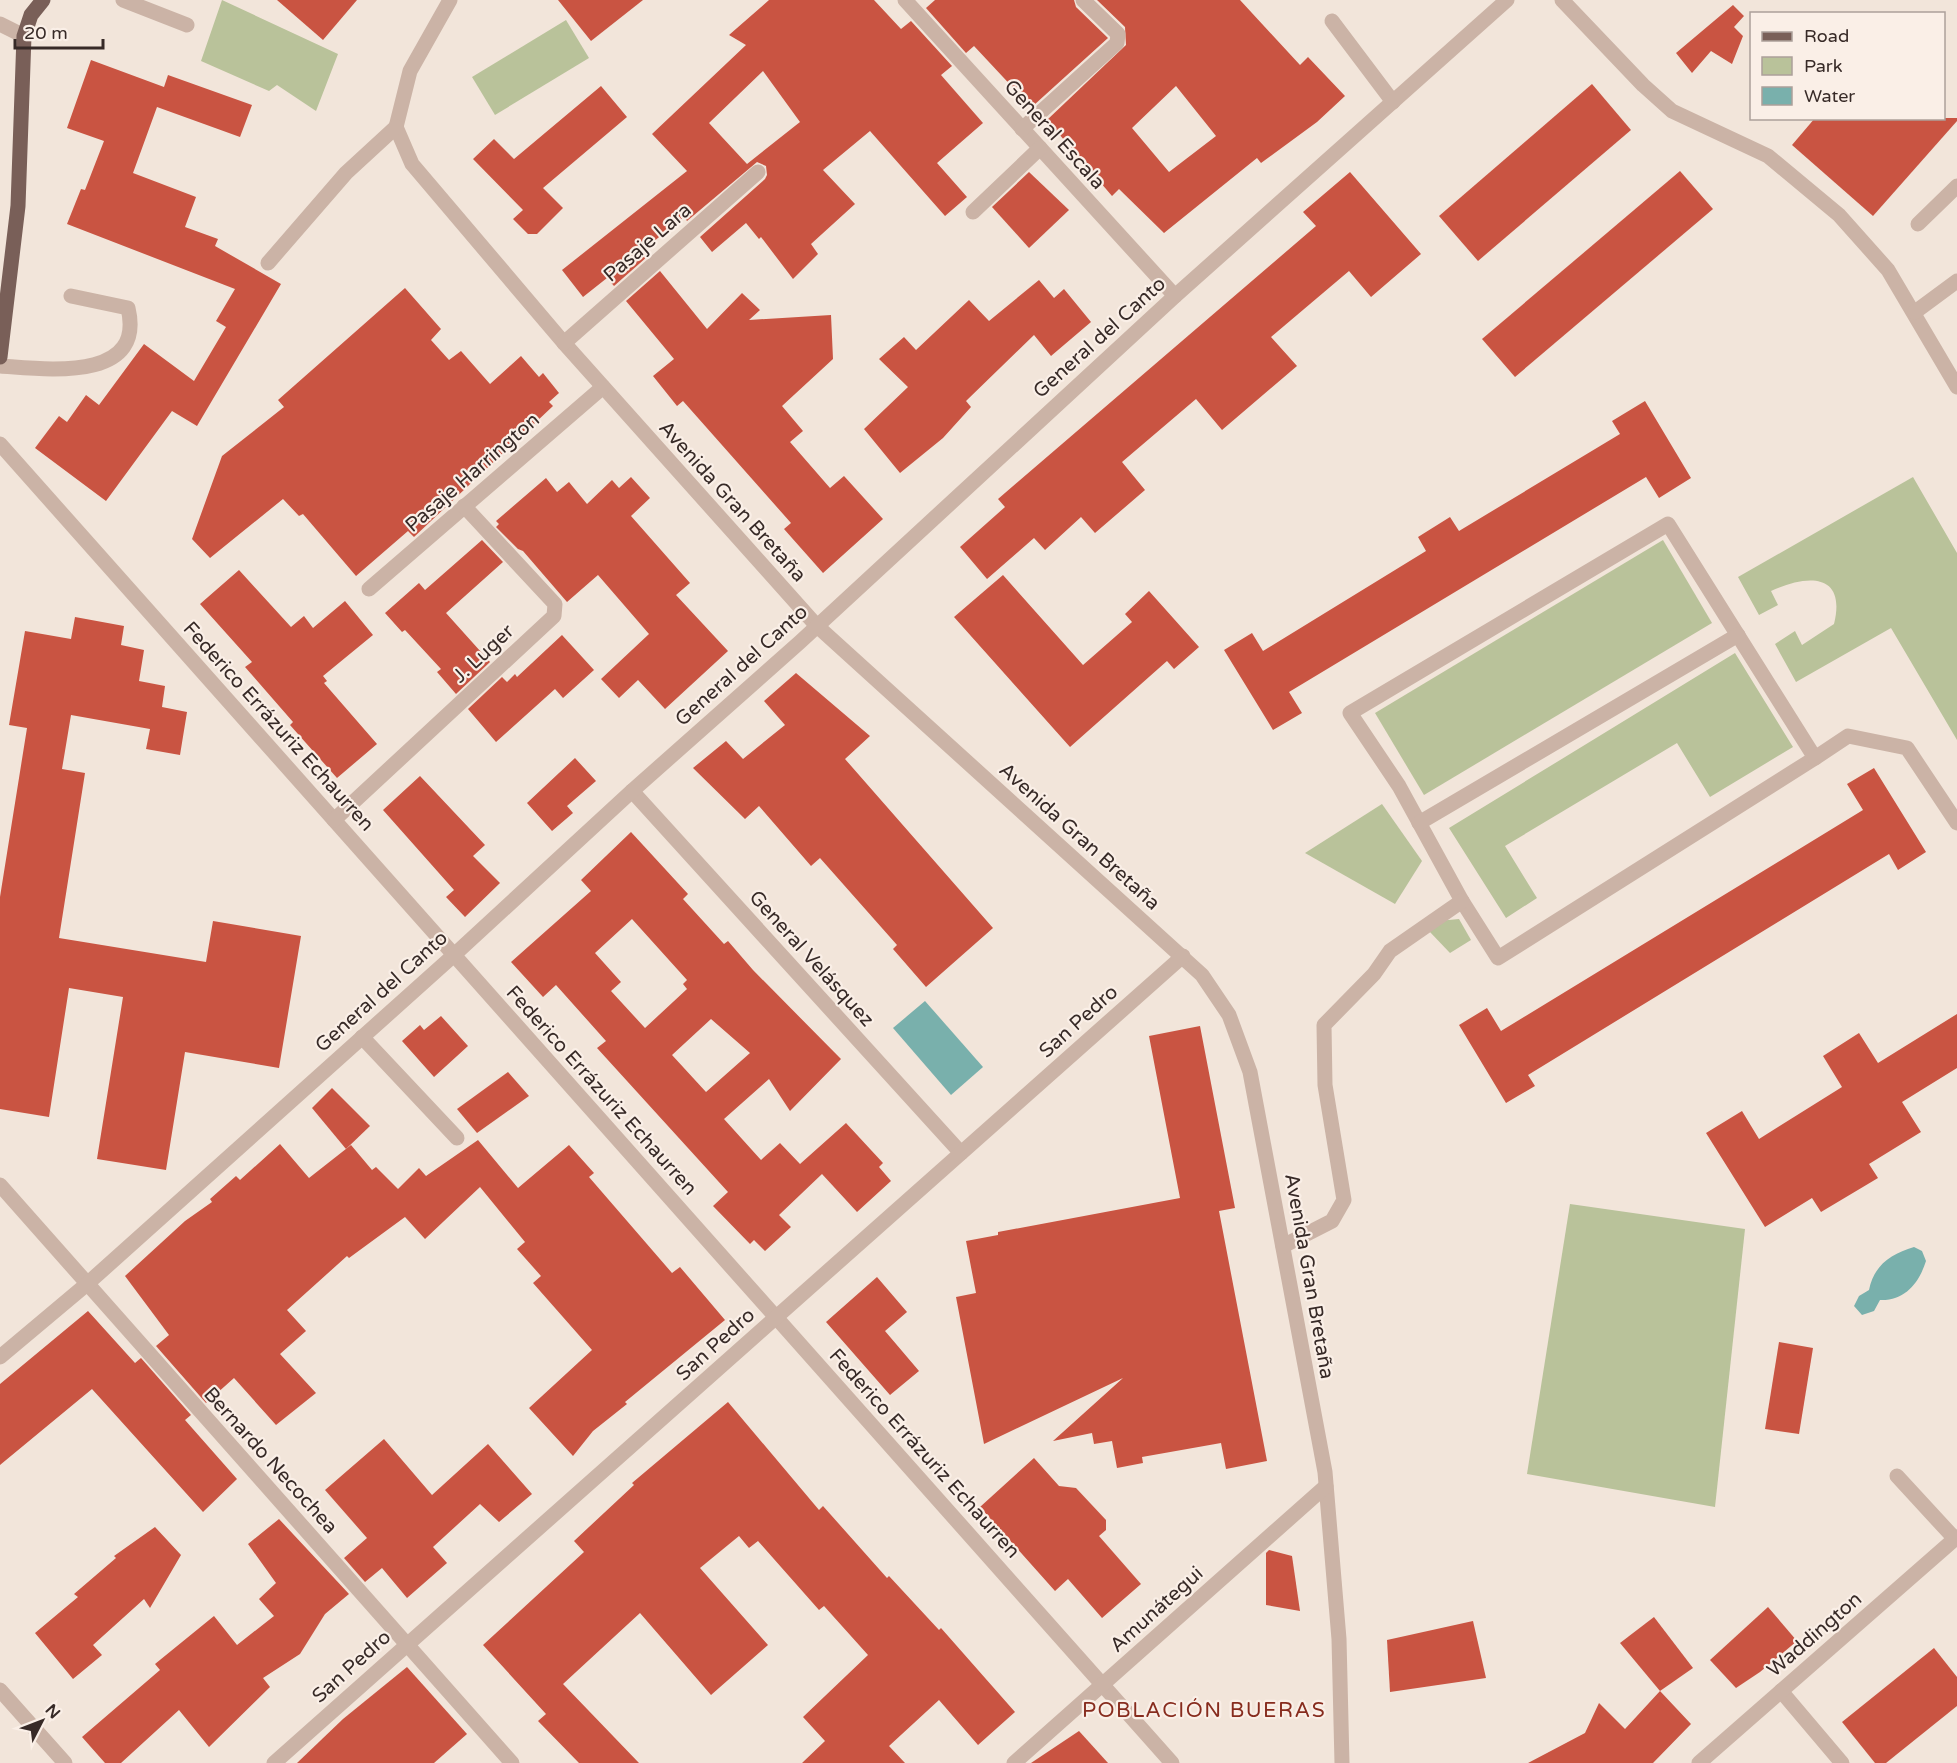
<svg xmlns="http://www.w3.org/2000/svg" width="1957" height="1763" font-family="'Varela Round',sans-serif">
<style>
.green{fill:#b9c29a}
.water{fill:#79b0ac}
.building{fill:#c95442;fill-rule:evenodd}
.lines{fill:none;stroke-linecap:round;stroke-linejoin:round}
.minor{stroke:#cbb3a6;stroke-width:15}
.major{stroke:#795f58;stroke-width:15}
.labels{text-anchor:middle;stroke-width:4.5;stroke-linejoin:round;paint-order:stroke}
.street-label{font-size:20px;fill:#372a27;stroke:#faefe7}
.neighbourhood-label{font-size:21px;letter-spacing:1.5px;fill:#872c1e;stroke:#faefe7}
</style>
<rect width="100%" height="100%" fill="#f2e5da"/>
<!-- green -->
<g class="green">
<path d="M222,0l116,54 -22,57 -39,-26 -8,6 -68,-30z"/>
<path d="M566,20l23,38 -94,57 -23,-38z"/>
<path d="M1913,477l44,76v187l-66,-112 -95,54 -21,-38 20,-13 7,14 32,-21c13,-53 -29,-49 -63,-33l7,14 -19,10 -21,-38z"/>
<path d="M1663,540l49,83 -288,172 -49,-82z"/>
<path d="M1735,653l58,94 -83,50 -33,-54 -172,103 32,52 -31,20 -57,-90z"/>
<path d="M1382,804l40,57 -27,43 -90,-51z"/>
<path d="M1459,919l12,21 -21,13 -21,-22 9,-10z"/>
<path d="M1570,1204l175,25 -30,278 -188,-33z"/>
</g>
<!-- water -->
<g class="water">
<path d="M925,1001l58,66 -32,28 -58,-67z"/>
<path d="M1914,1247l8,4 4,10c-7,22 -21,40 -46,39l-6,11 -12,4 -8,-9 5,-10 10,-6c5,-25 22,-36 45,-43z"/>
</g>
<!-- building -->
<g class="building">
<path d="M277,0h80l-34,40z"/>
<path d="M558,0h85l-52,41z"/>
<path d="M769,0h105l27,29 10,-8 41,45 -11,9 42,48 -46,40 30,34 -22,19 -75,-85 -47,39 32,34 -44,40 7,10 -25,25 -32,-42 -2,2 -13,-16 -34,29 -12,-15 65,-58 2,-4 -1,-9 -9,-4 -70,59 -3,-4 -41,33 5,6 -34,30 -7,-8 -24,19 -21,-27 125,-99 -35,-37 94,-89 -17,-10zM763,71l37,51 -53,42 -38,-41z"/>
<path d="M935,0h139l2,7 32,31 -74,67 -14,-15 -3,2 -43,-46 -8,7 -40,-45z"/>
<path d="M1097,0h143l60,65 8,-8 37,39 -28,26 -56,41 -4,-5 -93,75 -45,-44 -7,7 -65,-76 79,-75 -1,-18zM1176,86l40,50 -47,36 -37,-44z"/>
<path d="M1733,5l11,11 -10,11 9,9 -11,28 -21,-13 -19,22 -16,-20z"/>
<path d="M91,60l73,27 4,-12 84,30 -12,32 -83,-30 -24,66 63,24 -11,30 33,12 -3,7 66,38 -84,142 -25,-15 -66,90 -71,-53 24,-32 8,6 19,-27 13,10 45,-61 50,37 32,-54 -10,-6 19,-32 -168,-65 14,-35 4,1 19,-49 -37,-13z"/>
<path d="M1592,84l39,46 -153,131 -39,-45z"/>
<path d="M601,86l26,31 -84,71 20,20 -26,26h-9l-15,-15 10,-9 -50,-51 21,-20 20,20z"/>
<path d="M1815,118h142v3l-84,95 -81,-71z"/>
<path d="M1680,171l33,38 -198,168 -33,-38z"/>
<path d="M1029,172l40,38 -40,38 -37,-41z"/>
<path d="M1350,172l71,82 -50,43 -22,-26 -78,66 26,29 -75,64 -26,-31 -74,63 23,28 -50,43 -14,-16 -36,33 -11,-12 -47,41 -27,-32 45,-40 -7,-8 318,-273 -13,-14z"/>
<path d="M660,271l47,58 35,-36 18,17 -11,10 82,-5 2,44 -51,47 21,25 -13,11 40,46 14,-12 39,43 -60,54 -39,-44 7,-6 -108,-122 -6,5 -24,-30 21,-17 -48,-58z"/>
<path d="M1039,280l15,18 10,-9 27,33 -40,34 -17,-21 -68,66 5,6 -28,31 -43,35 -36,-44 44,-42 -29,-28 25,-22 12,13 53,-50 20,21z"/>
<path d="M405,288l36,41 -10,11 18,20 12,-9 29,33 31,-28 18,21 4,-4 16,20 -10,9 4,4 -139,131 -6,-6 -52,45 -53,-62 -4,2 -16,-17 -73,59 -18,-19 30,-83 62,-49 -6,-7z"/>
<path d="M1645,401l46,77 -32,20 -13,-21 -357,215 13,21 -29,17 -49,-80 28,-17 11,18 163,-100 -8,-14 32,-20 9,14 161,-97 -8,-13z"/>
<path d="M631,477l19,21 -19,18 59,67 -14,12 52,56 -63,58 -27,-29 -19,18 -18,-19 48,-45 -51,-59 -31,27 -44,-51 -5,-2 -22,-22 3,-3 -3,-3 50,-43 11,14 12,-10 18,22 25,-24 7,8z"/>
<path d="M482,540l21,22 -57,51 44,49 -34,32 -19,-22 4,-3 -36,-39 -3,2 -17,-19 34,-30 6,7z"/>
<path d="M239,570l52,57 13,-11 9,12 32,-27 28,34 -50,41 4,5 -3,2 53,61 -40,34 -47,-53 3,-3 -48,-55 7,-5 -52,-58z"/>
<path d="M1003,575l80,90 49,-43 -7,-8 24,-23 50,56 -25,22 -7,-8 -97,86 -116,-130z"/>
<path d="M75,617l49,9 -3,19 23,5 -5,31 26,5 -3,21 25,5 -7,43 -34,-6 4,-20 -79,-14 -9,54 23,4 -26,165 147,24 7,-41 88,15 -22,132 -94,-16 -19,118 -69,-11 26,-162 -54,-9 -20,129 -49,-8v-212l27,-169 -18,-3 16,-94 46,8z"/>
<path d="M562,635l32,35 -31,28 -8,-9 -59,53 -28,-33 34,-32 5,5 8,-8 2,3z"/>
<path d="M796,673l74,63 -25,23 148,169 -67,59 -33,-38 4,-4 -77,-87 -9,8 -52,-60 -14,13 -52,-51 33,-27 17,18 42,-34 -21,-24z"/>
<path d="M575,758l21,23 -29,25 6,7 -21,18 -25,-28z"/>
<path d="M1874,768l52,84 -28,18 -9,-16 -361,221 7,11 -29,17 -47,-78 28,-17 14,23 362,-221 -16,-26z"/>
<path d="M420,776l65,69 -12,11 27,27 -35,34 -19,-20 8,-7 -71,-80z"/>
<path d="M631,832l57,62 -5,5 41,45 4,-3 25,29 88,89 -51,52 -21,-32 -45,40 37,41 19,-17 20,21 46,-41 37,40 -4,4 12,14 -34,31 -35,-38 -43,41 12,12 -26,24 -11,-11 -4,4 -37,-38 15,-14 -131,-144 9,-7 -50,-56 -13,12 -32,-35 80,-71 -10,-11zM632,919l55,61 -4,4 4,5 -42,39 -34,-37 10,-9 -26,-29zM711,1019l39,34 -44,39 -34,-37z"/>
<path d="M1957,1014v54l-55,34 19,30 -52,32 9,14 -57,34 -9,-14 -47,29 -59,-94 36,-22 17,28 83,-52 -19,-31 36,-23 19,30z"/>
<path d="M441,1016l27,30 -34,31 -32,-36 18,-16 4,5z"/>
<path d="M1200,1026l35,182 -16,3 48,250 -41,8 -5,-26 -79,14 1,6 -26,5 -5,-27 -18,3 -2,-11 -39,8 70,-63 -139,66 -28,-147 20,-4 -10,-52 32,-6v-3l182,-34 -31,-162z"/>
<path d="M508,1072l21,24 -52,37 -20,-24z"/>
<path d="M332,1088l38,38 -24,23 -34,-41z"/>
<path d="M478,1140l40,48 51,-43 25,28 -5,4 83,96 8,-6 45,53 -100,82 2,2 -34,27 -20,25 -44,-48 63,-58 -59,-67 8,-7 -24,-27 8,-7 -45,-55 -55,52 -20,-22 -56,41 -2,-2 -60,54 19,21 -26,23 36,39 -40,32 -42,-47 -28,25 -50,-57 13,-11 -44,-59 60,-55 27,-19 -2,-3 26,-23 4,4 40,-36 29,34 42,-33 21,25 4,-3 22,22 21,-21 7,8z"/>
<path d="M877,1277l30,35 -22,19 34,40 -29,24 -64,-73z"/>
<path d="M88,1311l47,52 6,-5 50,57 -6,5 52,59 -34,33 -111,-123 -92,76v-81z"/>
<path d="M1779,1342l34,6 -14,86 -34,-5z"/>
<path d="M728,1402l91,108 4,-4 64,72 2,-2 50,54 2,-2 74,84 -37,33 -39,-45 -50,46 16,17h-103l23,-22 -22,-24 65,-62 -44,-49 -5,4 -61,-69 -9,7 -10,-12 -39,32 68,77 -57,50 -71,-82 -77,71 76,79h-60l-41,-42 8,-7 -63,-69 101,-93 -10,-11 60,-56 -2,-2z"/>
<path d="M384,1439l48,56 56,-51 44,50 -33,28 -19,-18 -47,43 14,16 -40,35 -25,-30 -17,14 -21,-24 23,-20 -42,-48z"/>
<path d="M1034,1458l25,28 17,2 30,32v10l-7,6 42,48 -39,34 -34,-39 -13,12 -75,-84z"/>
<path d="M279,1519l70,75 -24,20 -25,40 -37,24 7,9 -61,60 -30,-37 -58,53h-16l-23,-26 78,-67 -5,-6 59,-48 23,29 37,-29 -15,-17 17,-16 -28,-39z"/>
<path d="M155,1527l26,28 -31,53 -6,-9 -51,46 9,10 -29,24 -38,-46 43,-36 -4,-3 42,-36 -2,-2z"/>
<path d="M1269,1550l23,6 8,55 -34,-6v-52z"/>
<path d="M1768,1607l29,34 -37,31 -24,16 -26,-28z"/>
<path d="M1654,1617l39,51 -33,23 -40,-48z"/>
<path d="M1473,1621l13,57 -96,14 -3,-52z"/>
<path d="M1934,1648l23,29v29l-71,57h-11l-33,-41z"/>
<path d="M407,1667l60,67 -33,29h-137l46,-44z"/>
<path d="M1660,1691l31,33 -38,39h-125l57,-30 14,-30 26,26z"/>
<path d="M1079,1731l29,32h-77z"/>
</g>
<g class="lines">
<!-- minor -->
<g class="minor">
<path d="M123,0l64,25"/>
<path d="M905,0l270,296"/>
<path d="M1562,0l81,85 29,26 96,45 71,59 49,55 69,117"/>
<path d="M1332,21l61,81"/>
<path d="M0,24l24,12"/>
<path d="M396,127l16,37 152,179 252,282 386,350 27,40 21,57 75,400 14,167 3,124"/>
<path d="M396,127l14,-56 40,-71"/>
<path d="M1022,129l95,-86 1,-9 -35,-34"/>
<path d="M973,212l67,-64"/>
<path d="M1918,224l39,-38"/>
<path d="M268,263l78,-90 50,-46"/>
<path d="M1915,312l42,-31"/>
<path d="M564,343l194,-171"/>
<path d="M0,366c45,3 146,17 128,-58l-57,-12"/>
<path d="M0,444l1172,1319"/>
<path d="M1668,524l147,234 -317,200 -36,-57 -63,-115 -49,-73z"/>
<path d="M369,589l234,-202"/>
<path d="M1815,758l33,-22 59,12 50,75"/>
<path d="M632,791l329,362"/>
<path d="M334,820l220,-204 1,-12 -91,-98"/>
<path d="M1419,823l319,-188"/>
<path d="M362,1037l95,101"/>
<path d="M0,1185l512,578"/>
<path d="M1283,1246l49,-25 12,-21 -19,-115 -1,-60 50,-51 16,-23 72,-50"/>
<path d="M0,1357l87,-73 367,-329 178,-164 168,-149 375,-346 332,-296"/>
<path d="M1897,1476l58,63"/>
<path d="M0,1690l65,73"/>
<path d="M1781,1691l61,72"/>
<path d="M274,1763l909,-807"/>
<path d="M1014,1763l312,-277"/>
<path d="M1699,1763l258,-226"/>
</g>
<!-- major -->
<path class="major" d="M0,357l18,-151 6,-170 7,-21 12,-15"/>
</g>
<g class="labels">
<!-- street labels -->
<g class="street-label">
<text transform="translate(1055 134) rotate(48)" y="7">General Escala</text>
<text transform="translate(647 242) rotate(-41)" y="7">Pasaje Lara</text>
<text transform="translate(1099 337) rotate(-42)" y="7">General del Canto</text>
<text transform="translate(472 472) rotate(-41)" y="7">Pasaje Harrington</text>
<text transform="translate(733 501) rotate(48)" y="7">Avenida Gran Bretaña</text>
<text transform="translate(483 653) rotate(-43)" y="7">J. Luger</text>
<text transform="translate(741 665) rotate(-42)" y="7">General del Canto</text>
<text transform="translate(279 726) rotate(48)" y="7">Federico Errázuriz Echaurren</text>
<text transform="translate(1080 836) rotate(42)" y="7">Avenida Gran Bretaña</text>
<text transform="translate(812 958) rotate(48)" y="7">General Velásquez</text>
<text transform="translate(381 991) rotate(-42)" y="7">General del Canto</text>
<text transform="translate(1078 1021) rotate(-42)" y="7">San Pedro</text>
<text transform="translate(602 1090) rotate(48)" y="7">Federico Errázuriz Echaurren</text>
<text transform="translate(1310 1276) rotate(80)" y="7">Avenida Gran Bretaña</text>
<text transform="translate(715 1344) rotate(-42)" y="7">San Pedro</text>
<text transform="translate(925 1453) rotate(48)" y="7">Federico Errázuriz Echaurren</text>
<text transform="translate(271 1460) rotate(48)" y="7">Bernardo Necochea</text>
<text transform="translate(1156 1609) rotate(-42)" y="7">Amunátegui</text>
<text transform="translate(1814 1634) rotate(-41)" y="7">Waddington</text>
<text transform="translate(351 1666) rotate(-42)" y="7">San Pedro</text>
</g>
<!-- neighbourhood labels -->
<g class="neighbourhood-label">
<text x="1204" y="1717">POBLACIÓN BUERAS</text>
</g>
</g>
<!-- legend -->
<rect x="1750" y="12" width="195" height="108" fill="#faefe7" stroke="#aca09a" stroke-width="1.5"/>
<rect x="1762" y="32" width="30" height="9" fill="#795f58" stroke="#aca09a" stroke-width="1.5"/>
<text x="1804" y="42" font-size="18" fill="#372a27">Road</text>
<rect x="1762" y="57" width="30" height="18" fill="#b9c29a" stroke="#aca09a" stroke-width="1.5"/>
<text x="1804" y="72" font-size="18" fill="#372a27">Park</text>
<rect x="1762" y="87" width="30" height="18" fill="#79b0ac" stroke="#aca09a" stroke-width="1.5"/>
<text x="1804" y="102" font-size="18" fill="#372a27">Water</text>
<!-- north arrow -->
<g transform="translate(42 1721) rotate(48)" stroke="#faefe7" stroke-width="4.5" paint-order="stroke">
<path d="M0-4.5L10 22L0 15L-10 22Z" fill="#372a27"/>
<text y="-9" font-size="16" font-weight="bold" text-anchor="middle" fill="#372a27">N</text>
</g>
<!-- scale -->
<path d="M15 39v9h88v-9" fill="none" stroke="#372a27" stroke-width="3"/>
<text x="24" y="39" font-size="18" fill="#372a27" stroke="#faefe7" stroke-width="4.5" paint-order="stroke">20 m</text>
</svg>
